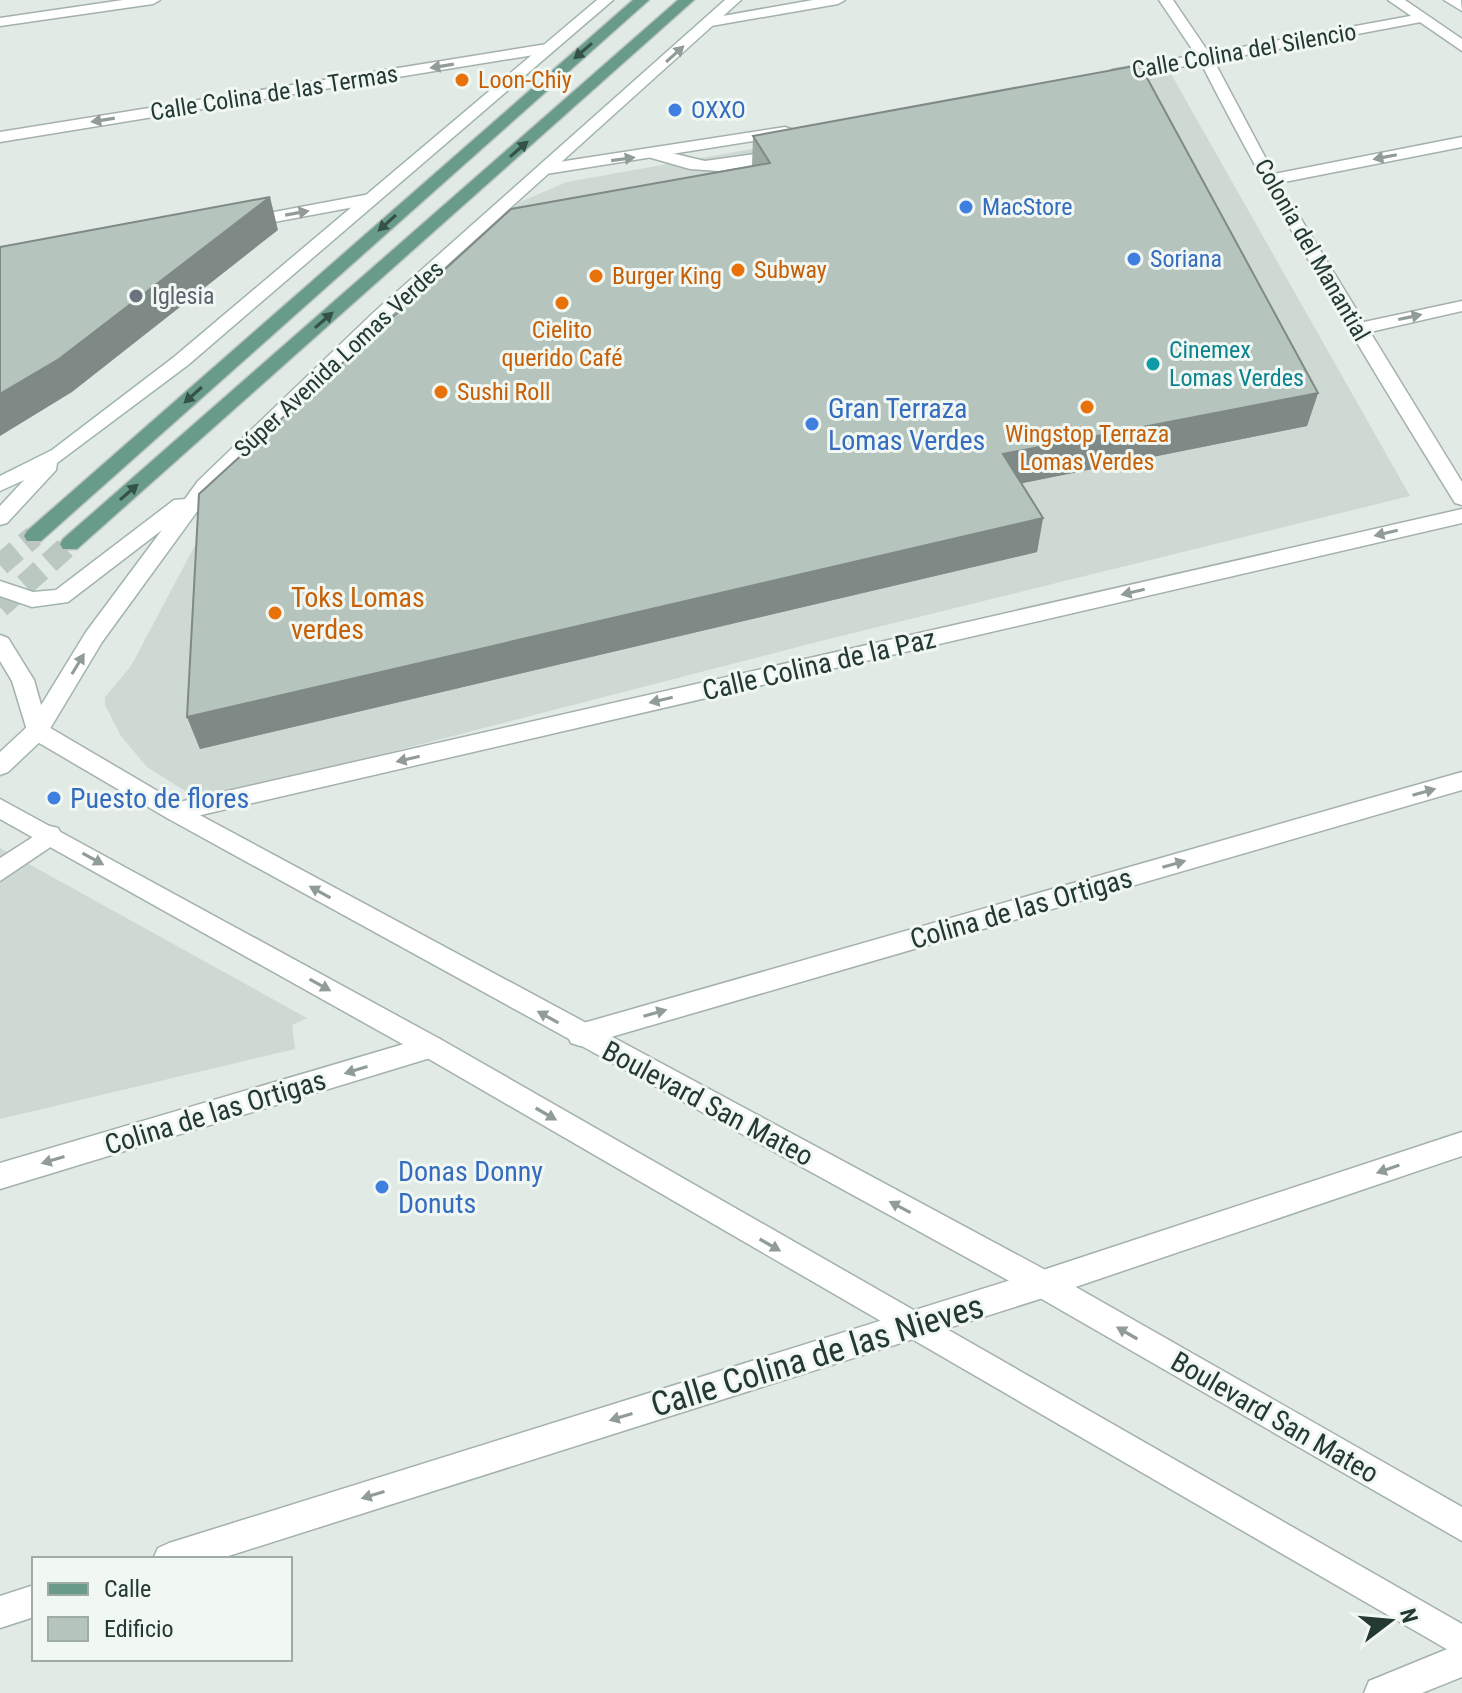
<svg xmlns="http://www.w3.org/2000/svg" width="1462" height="1693" font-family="'Roboto Condensed',sans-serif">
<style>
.built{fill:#cfd9d4}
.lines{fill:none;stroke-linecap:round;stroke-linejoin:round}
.primary-tunnel{stroke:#bbc7c1;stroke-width:22;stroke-dasharray:22 11;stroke-linecap:butt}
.service-casing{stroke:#a4b1ab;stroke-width:3}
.minor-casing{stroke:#a4b1ab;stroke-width:3}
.tertiary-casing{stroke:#a4b1ab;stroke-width:3}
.secondary-casing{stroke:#a1b5ac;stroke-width:3}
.primary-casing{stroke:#bdc4c1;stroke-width:3}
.service{fill:#fff;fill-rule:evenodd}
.minor{fill:#fff;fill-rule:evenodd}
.tertiary{fill:#fff;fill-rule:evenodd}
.secondary{fill:#fff;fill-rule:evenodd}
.primary{fill:#699b8a;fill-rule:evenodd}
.wall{fill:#9da9a3}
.shaded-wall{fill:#7f8985}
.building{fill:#b6c4be;stroke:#7f8985;stroke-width:2}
.oneway{fill:#345247}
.oneway2{fill:#919c98}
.food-dot{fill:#e8710a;stroke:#f1f7f3;stroke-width:3}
.shop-dot{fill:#3f7fe0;stroke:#f1f7f3;stroke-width:3}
.worship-dot{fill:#6b7280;stroke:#f1f7f3;stroke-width:3}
.culture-dot{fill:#0f9aa8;stroke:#f1f7f3;stroke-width:3}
.labels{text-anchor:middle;stroke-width:6;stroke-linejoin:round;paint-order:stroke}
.far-street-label{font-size:24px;fill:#233931;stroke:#f1f7f3}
.far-food-label{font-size:24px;fill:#c56008;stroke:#f1f7f3;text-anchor:start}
.far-shop-label{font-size:24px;fill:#366cbe;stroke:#f1f7f3;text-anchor:start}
.far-worship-label{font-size:24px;fill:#5b616d;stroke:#f1f7f3;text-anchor:start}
.far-culture-label{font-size:24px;fill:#0d838f;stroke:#f1f7f3;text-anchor:start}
.shop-label{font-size:28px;fill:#366cbe;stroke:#f1f7f3;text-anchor:start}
.food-label{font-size:28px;fill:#c56008;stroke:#f1f7f3;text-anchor:start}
.street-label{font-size:28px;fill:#233931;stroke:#f1f7f3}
.near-street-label{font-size:34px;fill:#233931;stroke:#f1f7f3}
</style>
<rect width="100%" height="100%" fill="#e1eae5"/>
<!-- built -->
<g class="built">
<path d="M1171,74l239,422 -593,146 -616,159 -54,-34 -26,-31 -16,-31v-8l26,-31 90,-170 56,-73 243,-221 47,-20z"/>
<path d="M0,848l307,170 -15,7 3,24 -295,70z"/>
</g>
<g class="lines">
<!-- primary-tunnel -->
<g class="primary-tunnel">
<path d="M0,565l34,-29"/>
<path d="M0,607l70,-63"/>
</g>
<!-- service casing -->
<g class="service-casing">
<g id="service">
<path d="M654,149l51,12 79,-11 8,5 -8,5 -65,11 -29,-2 -42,-12 -2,-3z"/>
<path d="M50,826l8,2 4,7 -4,7 -58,39v-23z"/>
</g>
</g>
<!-- minor casing -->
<g class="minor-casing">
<g id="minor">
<path d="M123,0h37l-7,4 -153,22v-8z"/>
<path d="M813,0h32l-7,4 -127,22 -7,-4 7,-4z"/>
<path d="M1159,0h14l36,53 212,-39 7,4 -7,4 -207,39 60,113 188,-37v10l-183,36 85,139 98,-21v10l-92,21 92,150v23l-7,-2c-90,-145 -176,-287 -254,-440l-89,17 -8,-5 8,-5 84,-15z"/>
<path d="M547,44l5,2v6l-552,90v-10z"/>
<path d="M785,127l6,2v6l-245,39 -8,-5 8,-5z"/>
<path d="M370,194l8,5 -2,4 -134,25 -9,-5 9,-5z"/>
<path d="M1462,509v14l-1287,298 -8,-3 -4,-6 4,-6 8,-3z"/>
<path d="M1462,772v18l-882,256 -9,-3 -4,-8 4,-8 9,-3z"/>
<path d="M431,1036l9,3 4,8 -4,8 -440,134v-26z"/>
<path d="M1462,1132v24l-419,142 -824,261h-66l5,-11 11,-5 874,-273z"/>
<path d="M34,1585v32l-34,11v-32z"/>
<path d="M1462,1643v34l-40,16h-58l5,-12z"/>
</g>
</g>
<!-- tertiary casing -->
<g class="tertiary-casing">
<g id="tertiary">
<path d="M1388,0h17l57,39v12z"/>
<path d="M0,635l8,3 26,42 13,46 136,80 870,468 409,233v34l-429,-247 -866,-476 -138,-81 -17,-56 -12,-20z"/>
<path d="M0,799l440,240 1022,585v34l-1040,-603 -422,-236z"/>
</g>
</g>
<!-- secondary casing -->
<g class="secondary-casing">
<g id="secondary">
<path d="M597,0h16l-425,365 -131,98 -1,7 -49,53 -7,2v-19l24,-26 -24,11v-15l52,-26 122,-93z"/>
<path d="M725,0h16l-356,321 -173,170 -110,151 -57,95 -37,35 -8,3v-23l29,-27 57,-93 76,-102 -94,72 -36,5 -32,-11v-15l33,11 23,-2 118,-90 11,-1 13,-18 175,-168z"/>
<path d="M1444,0h17l1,11z"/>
</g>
</g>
<!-- primary casing -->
<g class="primary-casing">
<g id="primary">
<path d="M633,0h16l-608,541h-14l-3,-5 3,-5z"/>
<path d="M678,0h16l-617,549h-14l-3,-5 3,-5z"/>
</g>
</g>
<!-- service -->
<use href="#service" class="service"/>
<!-- minor -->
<use href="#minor" class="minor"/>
<!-- tertiary -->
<use href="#tertiary" class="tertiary"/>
<!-- secondary -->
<use href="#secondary" class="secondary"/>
<!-- primary -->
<use href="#primary" class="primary"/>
</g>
<!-- wall -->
<path class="wall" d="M753,136l565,257 -11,33 -286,57 22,35 -6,34 -837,197 -13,-32 565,-551z"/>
<!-- shaded-wall -->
<g class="shaded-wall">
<path d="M270,197l8,33 -206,162 -72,44v-42z"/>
<path d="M1318,393l-11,33 -309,62 5,-34z"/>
<path d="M1043,518l-6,34 -837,197 -13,-32z"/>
</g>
<!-- building -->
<g class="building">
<path d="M1140,65l178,328 -315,61 40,64 -856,199 12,-223 312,-285 259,-46 -17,-27z"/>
<path d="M270,197l-211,162 -59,35v-147z"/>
</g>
<!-- one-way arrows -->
<defs><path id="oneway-solid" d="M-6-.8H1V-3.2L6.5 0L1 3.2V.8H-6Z" transform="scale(2)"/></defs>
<g class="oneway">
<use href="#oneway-solid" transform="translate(583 51) rotate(139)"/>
<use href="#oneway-solid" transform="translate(519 149) rotate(-41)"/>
<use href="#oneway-solid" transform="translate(387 223) rotate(138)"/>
<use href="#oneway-solid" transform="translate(324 320) rotate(-41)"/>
<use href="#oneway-solid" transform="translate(193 395) rotate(138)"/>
<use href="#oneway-solid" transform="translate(129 492) rotate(-41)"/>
</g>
<g class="oneway2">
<use href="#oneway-solid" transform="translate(675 54) rotate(-42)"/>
<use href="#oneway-solid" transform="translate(442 66) rotate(171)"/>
<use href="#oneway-solid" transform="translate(103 120) rotate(171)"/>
<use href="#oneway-solid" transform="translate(1385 157) rotate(169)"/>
<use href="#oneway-solid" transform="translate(623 159) rotate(-8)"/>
<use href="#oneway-solid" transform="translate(297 213) rotate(-10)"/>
<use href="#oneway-solid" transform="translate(1410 317) rotate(-12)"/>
<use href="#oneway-solid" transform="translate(1386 533) rotate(167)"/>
<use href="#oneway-solid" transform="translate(1133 592) rotate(167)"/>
<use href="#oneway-solid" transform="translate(78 664) rotate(-59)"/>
<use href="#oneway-solid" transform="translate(661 700) rotate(167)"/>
<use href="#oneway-solid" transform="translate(408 759) rotate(167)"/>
<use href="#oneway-solid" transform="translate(1424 792) rotate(-16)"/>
<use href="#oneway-solid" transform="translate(93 859) rotate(29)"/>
<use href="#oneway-solid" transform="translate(1174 864) rotate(-16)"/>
<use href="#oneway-solid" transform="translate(320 892) rotate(-151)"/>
<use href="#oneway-solid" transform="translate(320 985) rotate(29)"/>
<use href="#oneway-solid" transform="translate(655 1013) rotate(-16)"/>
<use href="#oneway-solid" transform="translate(548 1017) rotate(-151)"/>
<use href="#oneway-solid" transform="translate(356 1070) rotate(163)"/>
<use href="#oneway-solid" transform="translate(546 1114) rotate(30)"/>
<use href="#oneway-solid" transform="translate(53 1160) rotate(163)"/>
<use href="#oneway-solid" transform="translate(1388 1169) rotate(161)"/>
<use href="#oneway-solid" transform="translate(900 1207) rotate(-152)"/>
<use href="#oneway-solid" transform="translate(770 1245) rotate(30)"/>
<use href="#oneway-solid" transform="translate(1127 1333) rotate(-150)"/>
<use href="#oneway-solid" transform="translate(621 1417) rotate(163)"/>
<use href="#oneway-solid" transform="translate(373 1495) rotate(163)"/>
</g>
<!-- markers -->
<g class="food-dot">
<circle cx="462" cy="80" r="8"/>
<circle cx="738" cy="270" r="8"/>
<circle cx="596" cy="276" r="8"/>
<circle cx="562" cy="303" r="8"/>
<circle cx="441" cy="392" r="8"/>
<circle cx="1087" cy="407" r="8"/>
<circle cx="275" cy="613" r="8"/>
</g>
<g class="shop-dot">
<circle cx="675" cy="110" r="8"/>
<circle cx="966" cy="207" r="8"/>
<circle cx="1134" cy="259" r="8"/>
<circle cx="812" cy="424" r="8"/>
<circle cx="54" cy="798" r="8"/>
<circle cx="382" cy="1187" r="8"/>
</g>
<circle class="worship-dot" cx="136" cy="296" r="8"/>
<circle class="culture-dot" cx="1153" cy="364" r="8"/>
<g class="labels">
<!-- far-street labels -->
<g class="far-street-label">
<text transform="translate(1244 51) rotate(-10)" y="8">Calle Colina del Silencio</text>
<text transform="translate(274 93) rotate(-9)" y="8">Calle Colina de las Termas</text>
<text transform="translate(1312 250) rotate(60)" y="8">Colonia del Manantial</text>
<text transform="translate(339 359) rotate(-43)" y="8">Súper Avenida Lomas Verdes</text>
</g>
<!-- far-food labels -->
<g class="far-food-label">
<text x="478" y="88">Loon-Chiy</text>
<text x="754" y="278">Subway</text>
<text x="612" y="284">Burger King</text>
<text x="562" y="338" text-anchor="middle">Cielito<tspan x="562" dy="28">querido Café</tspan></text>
<text x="457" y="400">Sushi Roll</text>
<text x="1087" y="442" text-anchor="middle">Wingstop Terraza<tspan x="1087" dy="28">Lomas Verdes</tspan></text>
</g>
<!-- far-shop labels -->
<g class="far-shop-label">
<text x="691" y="118">OXXO</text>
<text x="982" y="215">MacStore</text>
<text x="1150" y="267">Soriana</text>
</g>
<!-- far-worship labels -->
<g class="far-worship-label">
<text x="152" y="304">Iglesia</text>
</g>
<!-- far-culture labels -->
<g class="far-culture-label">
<text x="1169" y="358">Cinemex<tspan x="1169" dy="28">Lomas Verdes</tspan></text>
</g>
<!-- shop labels -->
<g class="shop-label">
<text x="828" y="418">Gran Terraza<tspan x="828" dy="32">Lomas Verdes</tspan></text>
<text x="70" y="808">Puesto de flores</text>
<text x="398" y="1181">Donas Donny<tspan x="398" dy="32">Donuts</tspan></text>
</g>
<!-- food labels -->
<g class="food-label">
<text x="291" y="607">Toks Lomas<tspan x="291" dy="32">verdes</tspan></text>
</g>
<!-- street labels -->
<g class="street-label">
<text transform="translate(819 664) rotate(-13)" y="10">Calle Colina de la Paz</text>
<text transform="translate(1021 908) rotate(-16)" y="10">Colina de las Ortigas</text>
<text transform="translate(708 1103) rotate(28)" y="10">Boulevard San Mateo</text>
<text transform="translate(215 1112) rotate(-17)" y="10">Colina de las Ortigas</text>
<text transform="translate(1275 1417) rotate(30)" y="10">Boulevard San Mateo</text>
</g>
<!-- near-street labels -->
<g class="near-street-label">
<text transform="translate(817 1355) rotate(-17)" y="12">Calle Colina de las Nieves</text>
</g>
</g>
<!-- legend -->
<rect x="32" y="1557" width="260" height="104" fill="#f1f7f3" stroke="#9faba5" stroke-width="2"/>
<rect x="48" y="1583" width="40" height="12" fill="#699b8a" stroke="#9faba5" stroke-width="2"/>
<text x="104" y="1597" font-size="24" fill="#233931">Calle</text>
<rect x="48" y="1617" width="40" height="24" fill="#b6c4be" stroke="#9faba5" stroke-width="2"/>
<text x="104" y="1637" font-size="24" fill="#233931">Edificio</text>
<!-- north arrow -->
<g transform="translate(1390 1621) rotate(74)" stroke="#f1f7f3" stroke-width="6" paint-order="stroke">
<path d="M0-6L14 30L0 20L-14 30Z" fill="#233931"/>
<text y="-12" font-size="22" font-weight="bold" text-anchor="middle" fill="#233931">N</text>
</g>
</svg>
